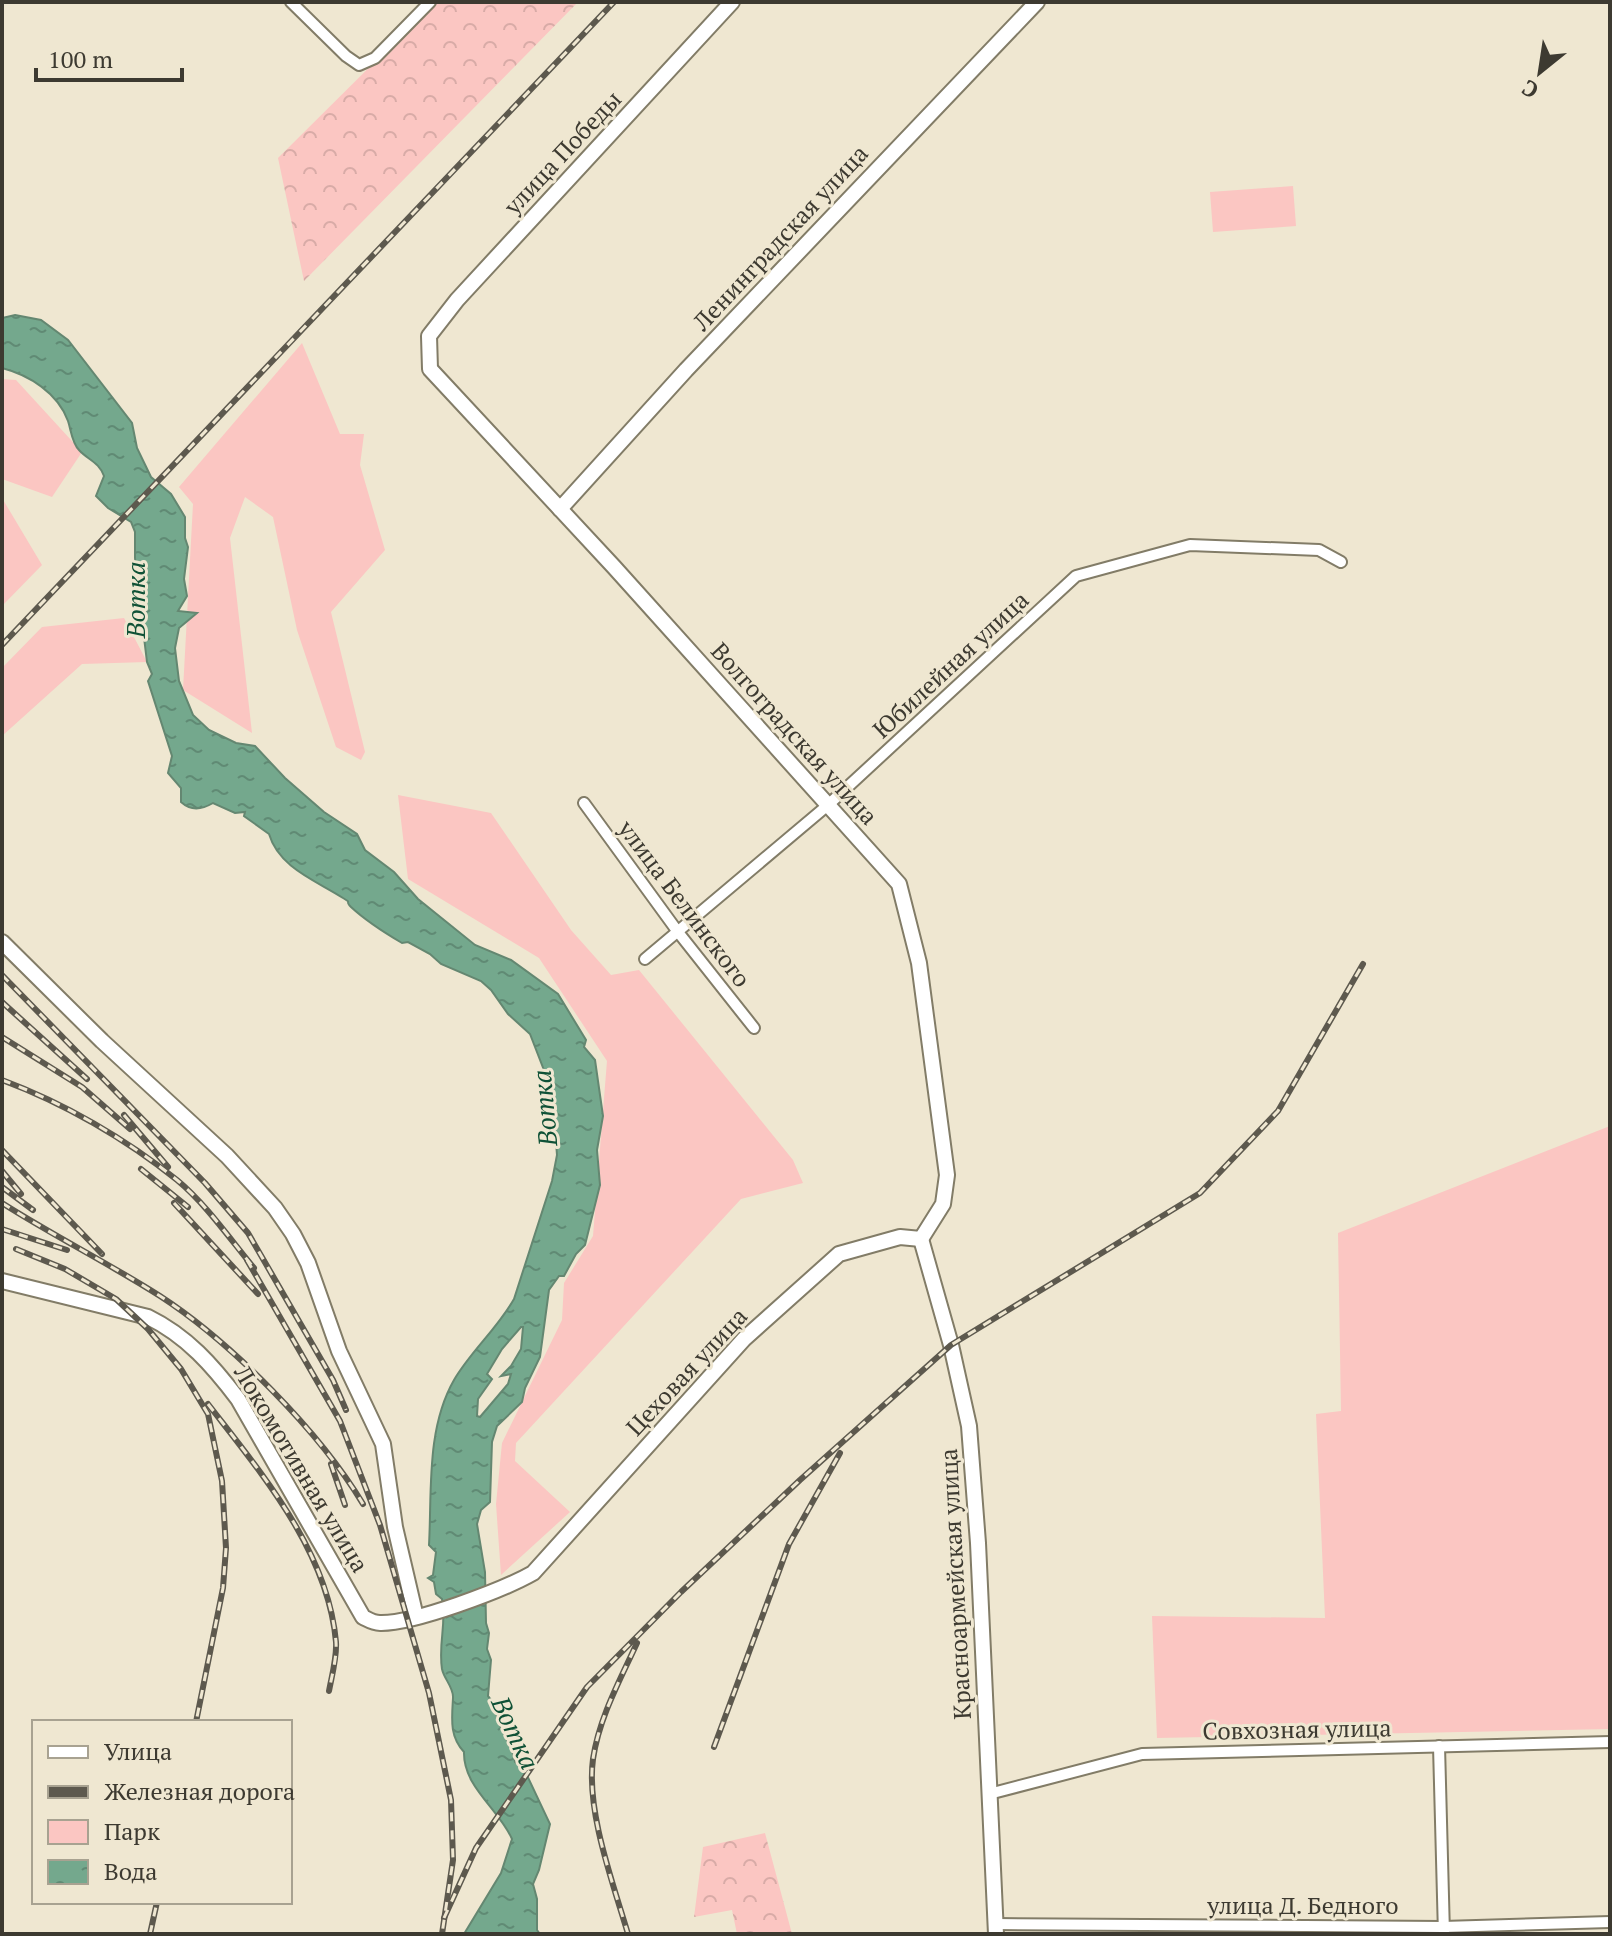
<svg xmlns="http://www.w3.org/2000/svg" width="1612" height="1936" font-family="'PT Serif',serif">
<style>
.green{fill:#fbc6c2}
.forest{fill:url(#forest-crowns)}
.water{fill:url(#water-ripples);stroke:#648771;stroke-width:2;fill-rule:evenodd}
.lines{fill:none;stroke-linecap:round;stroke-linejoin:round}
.street-casing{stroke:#827c67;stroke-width:14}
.secondary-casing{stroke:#827c67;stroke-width:18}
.street{stroke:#fff;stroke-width:10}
.secondary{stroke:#fff;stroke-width:14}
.rail-casing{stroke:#5d594e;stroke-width:6}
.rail{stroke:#efe7d1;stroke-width:3;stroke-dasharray:9;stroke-linecap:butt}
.labels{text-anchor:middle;stroke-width:6;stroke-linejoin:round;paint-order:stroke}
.street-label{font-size:24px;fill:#3d3a31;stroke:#efe7d1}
.water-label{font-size:26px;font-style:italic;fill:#0f5136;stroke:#efe7d1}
</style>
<defs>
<pattern id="forest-crowns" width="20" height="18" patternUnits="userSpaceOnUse" patternTransform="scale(2)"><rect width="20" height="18" fill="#fbc6c2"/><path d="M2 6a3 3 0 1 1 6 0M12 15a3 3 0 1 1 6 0" fill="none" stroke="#d8aba7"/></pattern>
<pattern id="water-ripples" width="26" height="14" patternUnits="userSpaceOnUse" patternTransform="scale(2)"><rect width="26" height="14" fill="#74a88d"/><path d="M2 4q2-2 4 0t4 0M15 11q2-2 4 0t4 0" fill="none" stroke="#608a74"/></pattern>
</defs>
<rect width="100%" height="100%" fill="#efe7d1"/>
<!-- green -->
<g class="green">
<path d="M1293,186l3,40 -83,6 -3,-40z"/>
<path d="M302,343l38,91h24l-4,31 25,85 -54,62 34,140 -4,8 -25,-13 -39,-117 -24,-113 -28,-20 -15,41 22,195 -69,-43 10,-186 -14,-17z"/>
<path d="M2,379l14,1 66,72 -30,45 -50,-18z"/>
<path d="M2,498l40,67 -40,41z"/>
<path d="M124,618l23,44 -65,2 -80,72v-68l40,-41z"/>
<path d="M398,795l93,18 80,117 40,45 28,-5 154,190 10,23 -62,16 -225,244 -1,18 55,51 -69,63 -5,-71 6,-61 60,-123 2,-37 29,-47 14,-175 -68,-103 -131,-79z"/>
<path d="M1610,1126v603l-453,9 -5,-122 173,2 -9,-204 25,-3 -3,-178z"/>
</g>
<!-- forest -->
<g class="forest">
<path d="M435,2h143l-274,279 -26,-123z"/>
<path d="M765,1833l27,101h-55l-5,-24 -38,7 9,-70z"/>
</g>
<!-- water -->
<path class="water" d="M15,315l26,5 27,20 64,83 5,25 14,29 20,17 14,23v21l3,9 -4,32 3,17 -9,15 19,2 -18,15 -4,20 4,33 14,34 16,15 27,13 19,3 30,32 39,34 33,22 8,16 29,22 24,27 57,46 36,15 47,34 28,46 -2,7 11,13 8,56 -6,34 3,35 -15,60 -9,9 -12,22h-5l-10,14 -9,67 -15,31 -3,14 -25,24 -5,16 -2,60 -9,8 -4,14 8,48 1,51 3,10 -2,16 4,11 -3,36c10,12 6,16 12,29 5,14 13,23 15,37l9,7 26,55 -11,46 -6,14 4,15v31l3,4h-76l37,-61 11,-34c-13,-30 -49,-52 -48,-87 -15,-16 -12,-34 -11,-54 1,-10 -9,-19 -11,-29 -4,-26 5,-45 0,-70l-6,-5 -2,-12 -6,-4 5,-3 3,-23 -7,-7c3,-54 -3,-116 25,-165 17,-29 43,-51 60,-81l38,-118 5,-26 -5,-64 -22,-57 -22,-20 -17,-24 -10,-9 -40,-17 -11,-10 -22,-12 -6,1c-17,-10 -36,-22 -51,-36 -7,-7 2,-3 -8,-9 -26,-17 -64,-30 -74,-64l-25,-18 1,-4 -10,1 -22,-10c-12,7 -22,8 -32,-1v-14l-13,-15 4,-17 -24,-75 4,-7 -5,-12 -5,-41 -7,-63v-26l-4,-10 -23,-14 -12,-12 8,-20c-5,-14 -16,-16 -25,-26 -7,-7 -8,-20 -11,-29 -10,-28 -39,-46 -66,-53v-50zM521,1327h2l-2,22 -10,17 -10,10 10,-2 -3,10 -28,33 -3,-1 1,-17 14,-20 -5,-5 15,-25z"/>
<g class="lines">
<!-- street casing -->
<g class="street-casing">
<g id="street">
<path d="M291,2l55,54 13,9 16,-7 55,-56"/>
<path d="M584,803l94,129 76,96"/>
<path d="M645,959l183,-154 248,-229 114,-31 129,5 22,12"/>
<path d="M1439,1746l5,188"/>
<path d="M989,1794l153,-40 468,-12"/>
<path d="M995,1924l448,3 167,-5"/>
</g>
</g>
<!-- secondary casing -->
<g class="secondary-casing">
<g id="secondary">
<path d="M732,2l-275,298 -28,36 1,33 184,198 285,317 20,79 28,212 -4,29 -22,35"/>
<path d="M560,509l126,-139 351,-368"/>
<path d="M2,942l100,99 125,115 48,52 18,26 15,29 31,88 44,93 12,83 21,90"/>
<path d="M921,1239l30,106 18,81 9,117 18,391"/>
<path d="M2,1281l146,36c39,19 65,49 90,82l125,218c6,3 10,6 17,6 33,1 123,-33 153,-50l211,-234 95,-85 61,-17 21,2"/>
</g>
</g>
<!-- street -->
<use href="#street" class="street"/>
<!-- secondary -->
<use href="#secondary" class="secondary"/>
<!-- rail casing -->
<g class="rail-casing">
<g id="rail">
<path d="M2,645l612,-643"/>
<path d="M2,975l203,208 43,50 85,147 13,30"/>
<path d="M2,1002l85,77"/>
<path d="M2,1037l80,50 48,42"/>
<path d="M2,1080c62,23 124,59 175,100 29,24 53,59 77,88"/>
<path d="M124,1115l44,52"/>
<path d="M2,1150l100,104"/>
<path d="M141,1169l47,38"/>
<path d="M2,1171l19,23"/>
<path d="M2,1187l31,23"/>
<path d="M2,1203c52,33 106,60 158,93 71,46 160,136 203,208"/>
<path d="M174,1203l84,91"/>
<path d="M2,1229l65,21"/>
<path d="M16,1249l49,20 51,30 32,30 33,40 27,45 14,67 4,67 -3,40 -27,134"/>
<path d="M247,1260l93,161 40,104 49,168 22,107 2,60 -11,74"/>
<path d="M208,1404c54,70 120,147 128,238 1,15 -4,33 -7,49"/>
<path d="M331,1464l14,41"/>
<path d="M714,1747l75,-203 51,-91"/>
<path d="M444,1918l32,-70 111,-161 94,-95 119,-112 151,-135 249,-152 78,-82 85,-147"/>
<path d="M150,1934l7,-32"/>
<path d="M628,1934c-15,-51 -42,-123 -35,-175 6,-41 27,-79 44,-116"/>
</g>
</g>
<!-- rail -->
<use href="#rail" class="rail"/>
</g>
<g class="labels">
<!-- street labels -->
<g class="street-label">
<text transform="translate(563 153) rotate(-47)" y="8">улица Победы</text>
<text transform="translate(781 238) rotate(-47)" y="8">Ленинградская улица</text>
<text transform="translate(951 665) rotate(-43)" y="8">Юбилейная улица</text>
<text transform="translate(794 734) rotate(48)" y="8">Волгоградская улица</text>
<text transform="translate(684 904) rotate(53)" y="8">улица Белинского</text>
<text transform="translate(687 1372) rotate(-47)" y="8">Цеховая улица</text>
<text transform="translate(301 1469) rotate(59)" y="8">Локомотивная улица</text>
<text transform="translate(956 1584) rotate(-93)" y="8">Красноармейская улица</text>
<text transform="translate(1297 1730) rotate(-1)" y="8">Совхозная улица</text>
<text x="1303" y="1914">улица Д. Бедного</text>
</g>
<!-- water labels -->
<g class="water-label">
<text transform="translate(136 600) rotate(-90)" y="9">Вотка</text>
<text transform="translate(545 1108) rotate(-95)" y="9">Вотка</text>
<text transform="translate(515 1733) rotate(65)" y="9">Вотка</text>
</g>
</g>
<!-- border -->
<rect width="1612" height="1936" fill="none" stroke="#3d3a31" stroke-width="8"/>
<!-- legend -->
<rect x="32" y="1720" width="260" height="184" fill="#efe7d1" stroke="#a8a291" stroke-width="2"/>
<rect x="48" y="1746" width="40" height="12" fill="#ffffff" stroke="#a8a291" stroke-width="2"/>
<text x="104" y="1760" font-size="24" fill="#3d3a31">Улица</text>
<rect x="48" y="1786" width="40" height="12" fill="#5d594e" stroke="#a8a291" stroke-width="2"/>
<text x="104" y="1800" font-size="24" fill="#3d3a31">Железная дорога</text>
<rect x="48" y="1820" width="40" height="24" fill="#fbc6c2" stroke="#a8a291" stroke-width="2"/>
<text x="104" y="1840" font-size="24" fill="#3d3a31">Парк</text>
<rect x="48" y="1860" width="40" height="24" fill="url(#water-ripples)" stroke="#a8a291" stroke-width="2"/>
<text x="104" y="1880" font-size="24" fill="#3d3a31">Вода</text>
<!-- north arrow -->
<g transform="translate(1540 72) rotate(210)" stroke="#efe7d1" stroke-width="6" paint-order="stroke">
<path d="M0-6L14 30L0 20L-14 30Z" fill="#3d3a31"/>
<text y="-12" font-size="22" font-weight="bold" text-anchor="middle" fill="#3d3a31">С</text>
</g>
<!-- scale -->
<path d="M36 68v12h146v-12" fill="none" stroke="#3d3a31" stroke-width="4"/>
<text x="48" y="68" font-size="24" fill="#3d3a31" stroke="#efe7d1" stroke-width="6" paint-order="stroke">100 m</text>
</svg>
